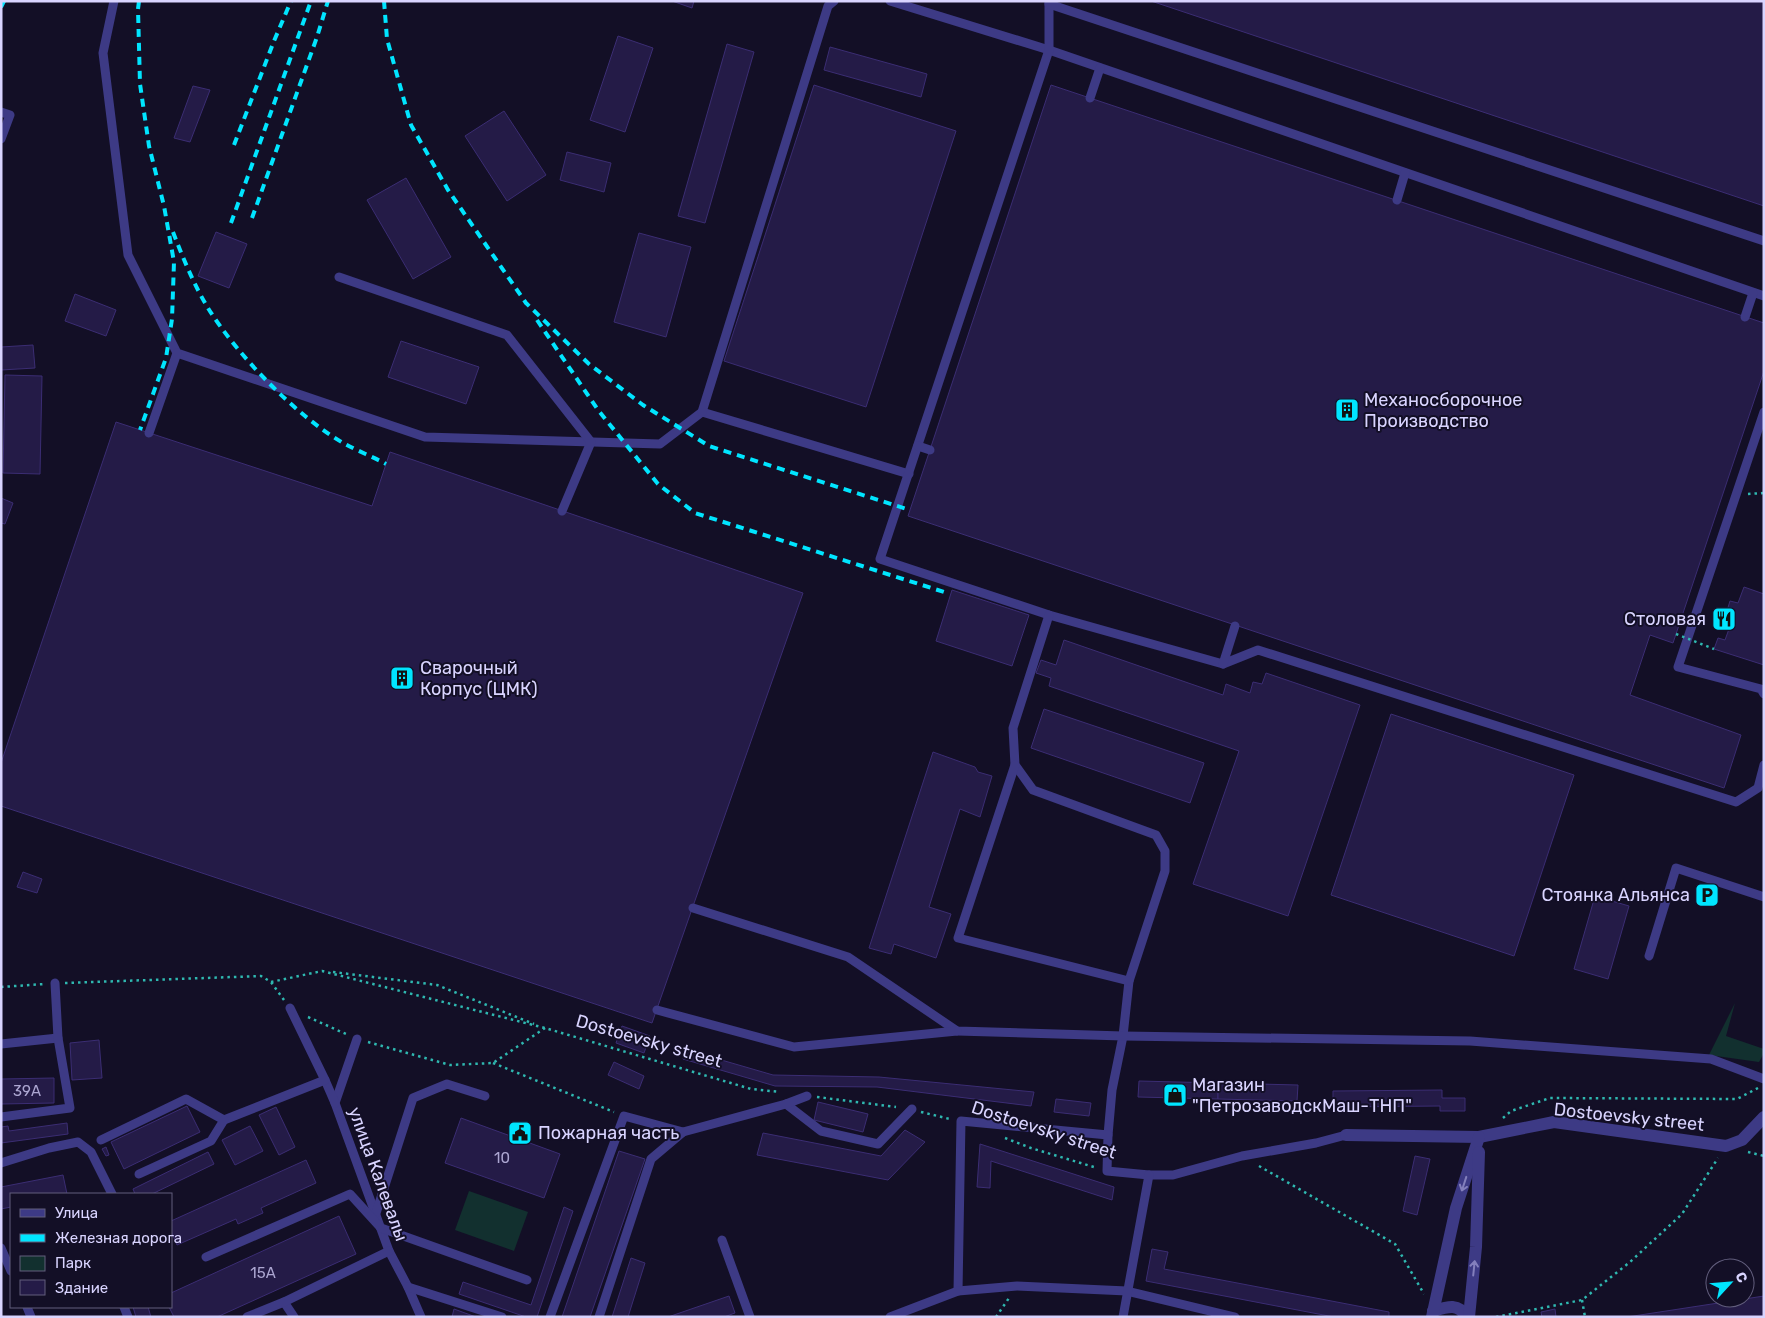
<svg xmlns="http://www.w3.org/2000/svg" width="1765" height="1318" font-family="Rubik,sans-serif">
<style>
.green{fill:#12302f}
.building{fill:#241b47;stroke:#3b2d73}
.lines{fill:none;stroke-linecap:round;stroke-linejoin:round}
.path{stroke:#2fb8b0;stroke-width:2.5;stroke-dasharray:2.5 4;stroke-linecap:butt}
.lane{stroke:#3d3a85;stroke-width:9}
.street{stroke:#3d3a85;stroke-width:12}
.rail{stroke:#00e5ff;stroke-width:4;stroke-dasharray:8 6;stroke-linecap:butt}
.path-bridge{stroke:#2fb8b0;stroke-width:2.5;stroke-dasharray:2.5 4;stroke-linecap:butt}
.oneway{stroke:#837fbc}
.labels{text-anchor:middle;stroke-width:4;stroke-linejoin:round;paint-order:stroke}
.number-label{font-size:15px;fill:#aca6d1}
.poi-label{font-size:18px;fill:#d9d4ff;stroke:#130f26;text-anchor:start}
.street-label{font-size:18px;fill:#d9d4ff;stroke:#130f26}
</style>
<rect width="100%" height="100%" fill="#130f26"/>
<!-- green -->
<g class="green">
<path d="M1735,1003l-9,33 38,13v4l-5,9 -50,-7z"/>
<path d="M469,1191l59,21 -14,39 -59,-21z"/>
</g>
<!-- building -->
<g class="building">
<path d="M672,1h22l-2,7z"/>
<path d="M1151,1h613v205z"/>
<path d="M618,36l35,12 -28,84 -35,-12z"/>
<path d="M727,44l27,8 -49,171 -27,-7z"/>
<path d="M830,47l97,27 -6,23 -97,-27z"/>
<path d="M814,85l142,46 -90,276 -142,-46z"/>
<path d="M1051,85l713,238v48l-91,272 -23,-8 -20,60 111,40 -17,53 -816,-272z"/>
<path d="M193,86l17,4 -20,52 -16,-4z"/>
<path d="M504,111l42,64 -39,26 -42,-65z"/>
<path d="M567,152l44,11 -7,29 -44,-12z"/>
<path d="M406,178l45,79 -38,22 -46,-79z"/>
<path d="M216,232l31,12 -18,44 -31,-12z"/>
<path d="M639,233l52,14 -25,90 -52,-15z"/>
<path d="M75,294l41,16 -10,26 -41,-15z"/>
<path d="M401,341l78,26 -13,37 -78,-27z"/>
<path d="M33,345l2,23 -34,2v-23z"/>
<path d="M5,375l37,1 -2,98 -37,-1z"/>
<path d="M116,422l256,84 18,-54 413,141 -151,430 -651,-217v-43z"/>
<path d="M1,498l12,5 -8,21 -4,-1z"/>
<path d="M1744,587l20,7v71l-50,-16 4,-11 7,2 4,-11 -7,-2 8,-26 8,2z"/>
<path d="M952,590l77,25 -17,51 -76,-25z"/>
<path d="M1064,640l159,55 3,-11 24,9 3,-11 9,2 4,-11 94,32 -72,211 -95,-32 46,-133 -190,-65 2,-8 -15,-5 5,-13 15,5z"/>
<path d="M1044,709l160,54 -14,40 -159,-55z"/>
<path d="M1391,714l183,61 -60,181 -183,-61z"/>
<path d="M933,752l42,15 3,5 14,4 -12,41 -20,-8 -31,98 22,7 -15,44 -42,-14 -3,10 -22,-6z"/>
<path d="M23,872l19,7 -5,14 -20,-6z"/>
<path d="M1595,896l34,10 -21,73 -34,-10z"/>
<path d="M622,1026l28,10 -6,17 -28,-10z"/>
<path d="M99,1040l3,38 -30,2 -2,-37z"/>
<path d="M687,1050l86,25 106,2 155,15 -3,14 -154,-19 -102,-1 -92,-27z"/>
<path d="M614,1062l30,14 -5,13 -31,-14z"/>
<path d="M54,1078v25l-53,1v-25z"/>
<path d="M1139,1081l79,2v16l-80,-2z"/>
<path d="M1218,1083l80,2 -1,16 -79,-2z"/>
<path d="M1442,1090v8h23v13h-25v-5l-107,1v-16z"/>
<path d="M1056,1099l35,4 -2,13 -35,-4z"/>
<path d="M818,1102l50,12 -5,18 -49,-12z"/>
<path d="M187,1106l13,26 -76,37 -13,-27z"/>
<path d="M276,1107l19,40 -16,8 -20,-40z"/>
<path d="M461,1118l99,36 -16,44 -99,-35z"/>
<path d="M67,1123l1,11 -67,9v-16l7,-1 1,5z"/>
<path d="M250,1126l13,25 -28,14 -13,-25z"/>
<path d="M905,1130l20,12 -37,38 -131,-25 6,-22 118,23z"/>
<path d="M980,1144l134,43 -2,13 -121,-39 -1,27 -13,-1z"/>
<path d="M106,1147l3,8 -3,1 -4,-7z"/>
<path d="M619,1151l26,8 -55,158h-28z"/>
<path d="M208,1152l6,12 -62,30h-17l-2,-5z"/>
<path d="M1415,1156l15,3 -13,56 -14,-4z"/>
<path d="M306,1160l10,23 -55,25 2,5 -25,11 -2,-5 -59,26 -6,-14v-10z"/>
<path d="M63,1175l4,19h-56v13l-10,2v-22z"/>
<path d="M564,1207l9,4 -36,106h-11l-67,-23 4,-12 68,23z"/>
<path d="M339,1216l17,38 -139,63h-43l-5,-10h2v-14z"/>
<path d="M1152,1249l16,3 -4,17 225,43v5h-55l-188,-36z"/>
<path d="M631,1258l14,5 -17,54h-16z"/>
<path d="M729,1296l6,17 -11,4h-56z"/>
<path d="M1764,1296v21h-137z"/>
<path d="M133,1307h15l3,10h-15z"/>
<path d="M454,1309l22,8h-24z"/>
<path d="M1555,1309l1,8h-14l-1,-5z"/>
</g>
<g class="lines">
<!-- path -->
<g class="path">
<path d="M1748,494l16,-1"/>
<path d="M333,972l104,13 97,39"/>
<path d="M271,982l51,-11 223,57 206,61 29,3"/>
<path d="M65,983l196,-7 10,6 13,18"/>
<path d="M1,987l44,-3"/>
<path d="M308,1017l38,17"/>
<path d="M368,1042l82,23 43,-2 52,-35"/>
<path d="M493,1063l121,49"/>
<path d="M817,1097l79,10"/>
<path d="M921,1112l29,7"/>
<path d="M1503,1118l8,-7 39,-13 187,1 21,-11"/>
<path d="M1005,1138l26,10 66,20"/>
<path d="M1748,1152l16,4"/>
<path d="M1259,1166l136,78 29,50"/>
<path d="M1582,1300l3,17"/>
<path d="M996,1317l13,-19"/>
<path d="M1496,1317l86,-17 48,-38 52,-48 36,-56"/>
</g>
<!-- lane -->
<g class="lane">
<path d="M114,1l-11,52 25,202 49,98 248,84 235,7 42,-32 207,62"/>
<path d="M890,1l159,49 715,246"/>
<path d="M1049,1v49l-169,509 169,56 174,49 35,-14 478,152 22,-14 6,-23"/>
<path d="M1049,4l715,237"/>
<path d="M1090,98l10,-30"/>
<path d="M1,112l9,3 -9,24"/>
<path d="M1397,200l8,-27"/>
<path d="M339,277l168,58 84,107 -29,69"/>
<path d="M1745,317l8,-24"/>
<path d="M702,412l126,-406 6,-5"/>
<path d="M1764,412l-86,255 83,22 3,5"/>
<path d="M149,433l28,-80"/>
<path d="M918,446l12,4"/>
<path d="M1049,615l-36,113 2,37 18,25 123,45 9,16v20l-36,110 -6,55 -11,54 -4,45"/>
<path d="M1223,664l12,-38"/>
<path d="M1015,765l-57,173 171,43"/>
<path d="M693,908l155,49 109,74 166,5 347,5 241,18 53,20"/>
<path d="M1649,956l27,-88 88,29"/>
<path d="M657,1010l137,37 163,-16"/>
<path d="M357,1039l-22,64 54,148 19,36 13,30"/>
<path d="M1,1044l57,-6"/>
<path d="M325,1080l10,23"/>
<path d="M786,1104l35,27 57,13 34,-35"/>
<path d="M1,1117l69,-9 -12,-70 -3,-55"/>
<path d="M101,1140l85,-41 38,21 101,-40 -35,-72"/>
<path d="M1,1163l48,-15 29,-6 13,10 21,42"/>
<path d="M139,1174l72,-33 13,-21"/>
<path d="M376,1213l37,-115 34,-14 38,12"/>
<path d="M722,1240l28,77"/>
<path d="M1,1248l10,23"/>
<path d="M206,1257l144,-63 31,34 146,52"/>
<path d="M408,1287l94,30"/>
<path d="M958,1291l3,-170 147,14 -1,36 42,4h24l69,-19 74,-13 30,-8"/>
<path d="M284,1302l10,15"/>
<path d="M27,1307l4,10"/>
<path d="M124,1307l4,10"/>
<path d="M247,1317l37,-15 105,-51"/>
<path d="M550,1317l74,-201 59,16"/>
<path d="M599,1317l52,-158 32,-27 103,-28 21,-8"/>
<path d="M890,1317l68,-26 59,-5 110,5 108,26"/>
<path d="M1123,1317l26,-142"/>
</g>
<!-- street -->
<g class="street">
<path d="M1346,1135l133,2 75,-15 172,24 16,-6 22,-23"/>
<path d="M1433,1311c13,-4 26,-9 33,6"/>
<path d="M1432,1317l24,-109 23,-71"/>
<path d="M1469,1317l7,-70 3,-95"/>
</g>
<!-- rail -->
<g class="rail">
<path d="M139,1l-1,8 2,75 9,62 15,60 10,56 -2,57 -6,39 -26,72"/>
<path d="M384,1l3,38 24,86 37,65 78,113 63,61 54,41 66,41 201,64"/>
<path d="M1,7l3,-6"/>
<path d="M234,145l40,-104 17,-40"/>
<path d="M252,218l65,-181 11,-36"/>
<path d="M231,223l80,-222"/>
<path d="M173,232c10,26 21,53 35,76 29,47 89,109 137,136 13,7 28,13 41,20"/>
<path d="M537,320l61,90 60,74 37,29 249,79"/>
</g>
<!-- path-bridge -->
<path class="path-bridge" d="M1676,634l38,15"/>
</g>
<!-- one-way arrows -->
<defs><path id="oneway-shaft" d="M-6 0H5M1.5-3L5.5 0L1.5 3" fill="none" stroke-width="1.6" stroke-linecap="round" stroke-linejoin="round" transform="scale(1.25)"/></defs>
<g class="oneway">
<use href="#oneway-shaft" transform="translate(1464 1184) rotate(108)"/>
<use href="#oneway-shaft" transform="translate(1474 1268) rotate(-84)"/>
</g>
<!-- icons -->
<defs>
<g id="building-square" transform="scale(1.25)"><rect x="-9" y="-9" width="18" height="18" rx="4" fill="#00e5ff" stroke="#130f26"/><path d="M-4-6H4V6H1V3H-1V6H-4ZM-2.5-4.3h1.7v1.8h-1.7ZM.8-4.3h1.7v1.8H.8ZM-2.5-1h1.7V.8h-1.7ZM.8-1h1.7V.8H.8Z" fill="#111"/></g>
<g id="restaurant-square" transform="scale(1.25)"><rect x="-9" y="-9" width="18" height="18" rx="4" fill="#00e5ff" stroke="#130f26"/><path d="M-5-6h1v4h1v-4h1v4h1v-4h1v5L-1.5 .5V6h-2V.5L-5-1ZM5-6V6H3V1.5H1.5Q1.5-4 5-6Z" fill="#111"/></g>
<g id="parking-square" transform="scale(1.25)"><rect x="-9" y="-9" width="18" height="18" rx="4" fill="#00e5ff" stroke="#130f26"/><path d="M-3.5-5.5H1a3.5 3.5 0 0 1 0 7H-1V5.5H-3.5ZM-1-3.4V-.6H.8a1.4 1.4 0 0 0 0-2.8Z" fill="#111"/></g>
<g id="shop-square" transform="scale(1.25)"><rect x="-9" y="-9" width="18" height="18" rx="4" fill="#00e5ff" stroke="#130f26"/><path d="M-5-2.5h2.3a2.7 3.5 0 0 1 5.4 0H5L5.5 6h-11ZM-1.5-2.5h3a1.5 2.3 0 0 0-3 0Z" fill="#111"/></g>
<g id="civic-square" transform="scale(1.25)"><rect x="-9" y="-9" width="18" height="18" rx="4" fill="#00e5ff" stroke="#130f26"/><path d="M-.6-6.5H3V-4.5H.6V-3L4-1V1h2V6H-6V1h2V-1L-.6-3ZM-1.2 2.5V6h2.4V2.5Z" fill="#111"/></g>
</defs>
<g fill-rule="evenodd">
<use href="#building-square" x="1347" y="410"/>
<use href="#restaurant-square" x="1724" y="619"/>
<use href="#building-square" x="402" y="678"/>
<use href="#parking-square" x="1707" y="895"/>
<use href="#shop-square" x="1175" y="1095"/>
<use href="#civic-square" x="520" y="1133"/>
</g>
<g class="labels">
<!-- number labels -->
<g class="number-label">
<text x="27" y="1096">39А</text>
<text x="502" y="1163">10</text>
<text x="263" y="1278">15А</text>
</g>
<!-- poi labels -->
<g class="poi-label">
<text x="1364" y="406">Механосборочное<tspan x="1364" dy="21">Производство</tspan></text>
<text x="1706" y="625" text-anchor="end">Столовая</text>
<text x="420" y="674">Сварочный<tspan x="420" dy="21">Корпус (ЦМК)</tspan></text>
<text x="1690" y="901" text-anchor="end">Стоянка Альянса</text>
<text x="1192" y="1091">Магазин<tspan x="1192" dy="21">"ПетрозаводскМаш-ТНП"</tspan></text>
<text x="538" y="1139">Пожарная часть</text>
</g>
<!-- street labels -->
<g class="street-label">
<text transform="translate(649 1041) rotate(16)" y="6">Dostoevsky street</text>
<text transform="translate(1629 1117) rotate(6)" y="6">Dostoevsky street</text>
<text transform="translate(1044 1130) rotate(18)" y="6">Dostoevsky street</text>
<text transform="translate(378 1174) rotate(70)" y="6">улица Калевалы</text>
</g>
</g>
<!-- border -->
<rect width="1765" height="1318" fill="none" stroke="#d9d4ff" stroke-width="5"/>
<!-- legend -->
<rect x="10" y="1193" width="162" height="115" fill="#130f26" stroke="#625e7d"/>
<rect x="20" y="1209" width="25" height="8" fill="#3d3a85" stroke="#625e7d"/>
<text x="55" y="1218" font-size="15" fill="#d9d4ff">Улица</text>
<rect x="20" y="1234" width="25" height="8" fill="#00e5ff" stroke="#625e7d"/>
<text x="55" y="1243" font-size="15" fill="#d9d4ff">Железная дорога</text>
<rect x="20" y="1256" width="25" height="15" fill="#12302f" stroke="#625e7d"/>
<text x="55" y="1268" font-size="15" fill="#d9d4ff">Парк</text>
<rect x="20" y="1280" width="25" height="15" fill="#241b47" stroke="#625e7d"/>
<text x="55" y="1293" font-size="15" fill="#d9d4ff">Здание</text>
<!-- north arrow -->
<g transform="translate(1730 1283) rotate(64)"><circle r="24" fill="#130f26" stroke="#625e7d"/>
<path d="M0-4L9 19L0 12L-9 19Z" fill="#00e5ff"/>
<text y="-8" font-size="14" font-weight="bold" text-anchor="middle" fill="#d9d4ff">С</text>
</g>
</svg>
